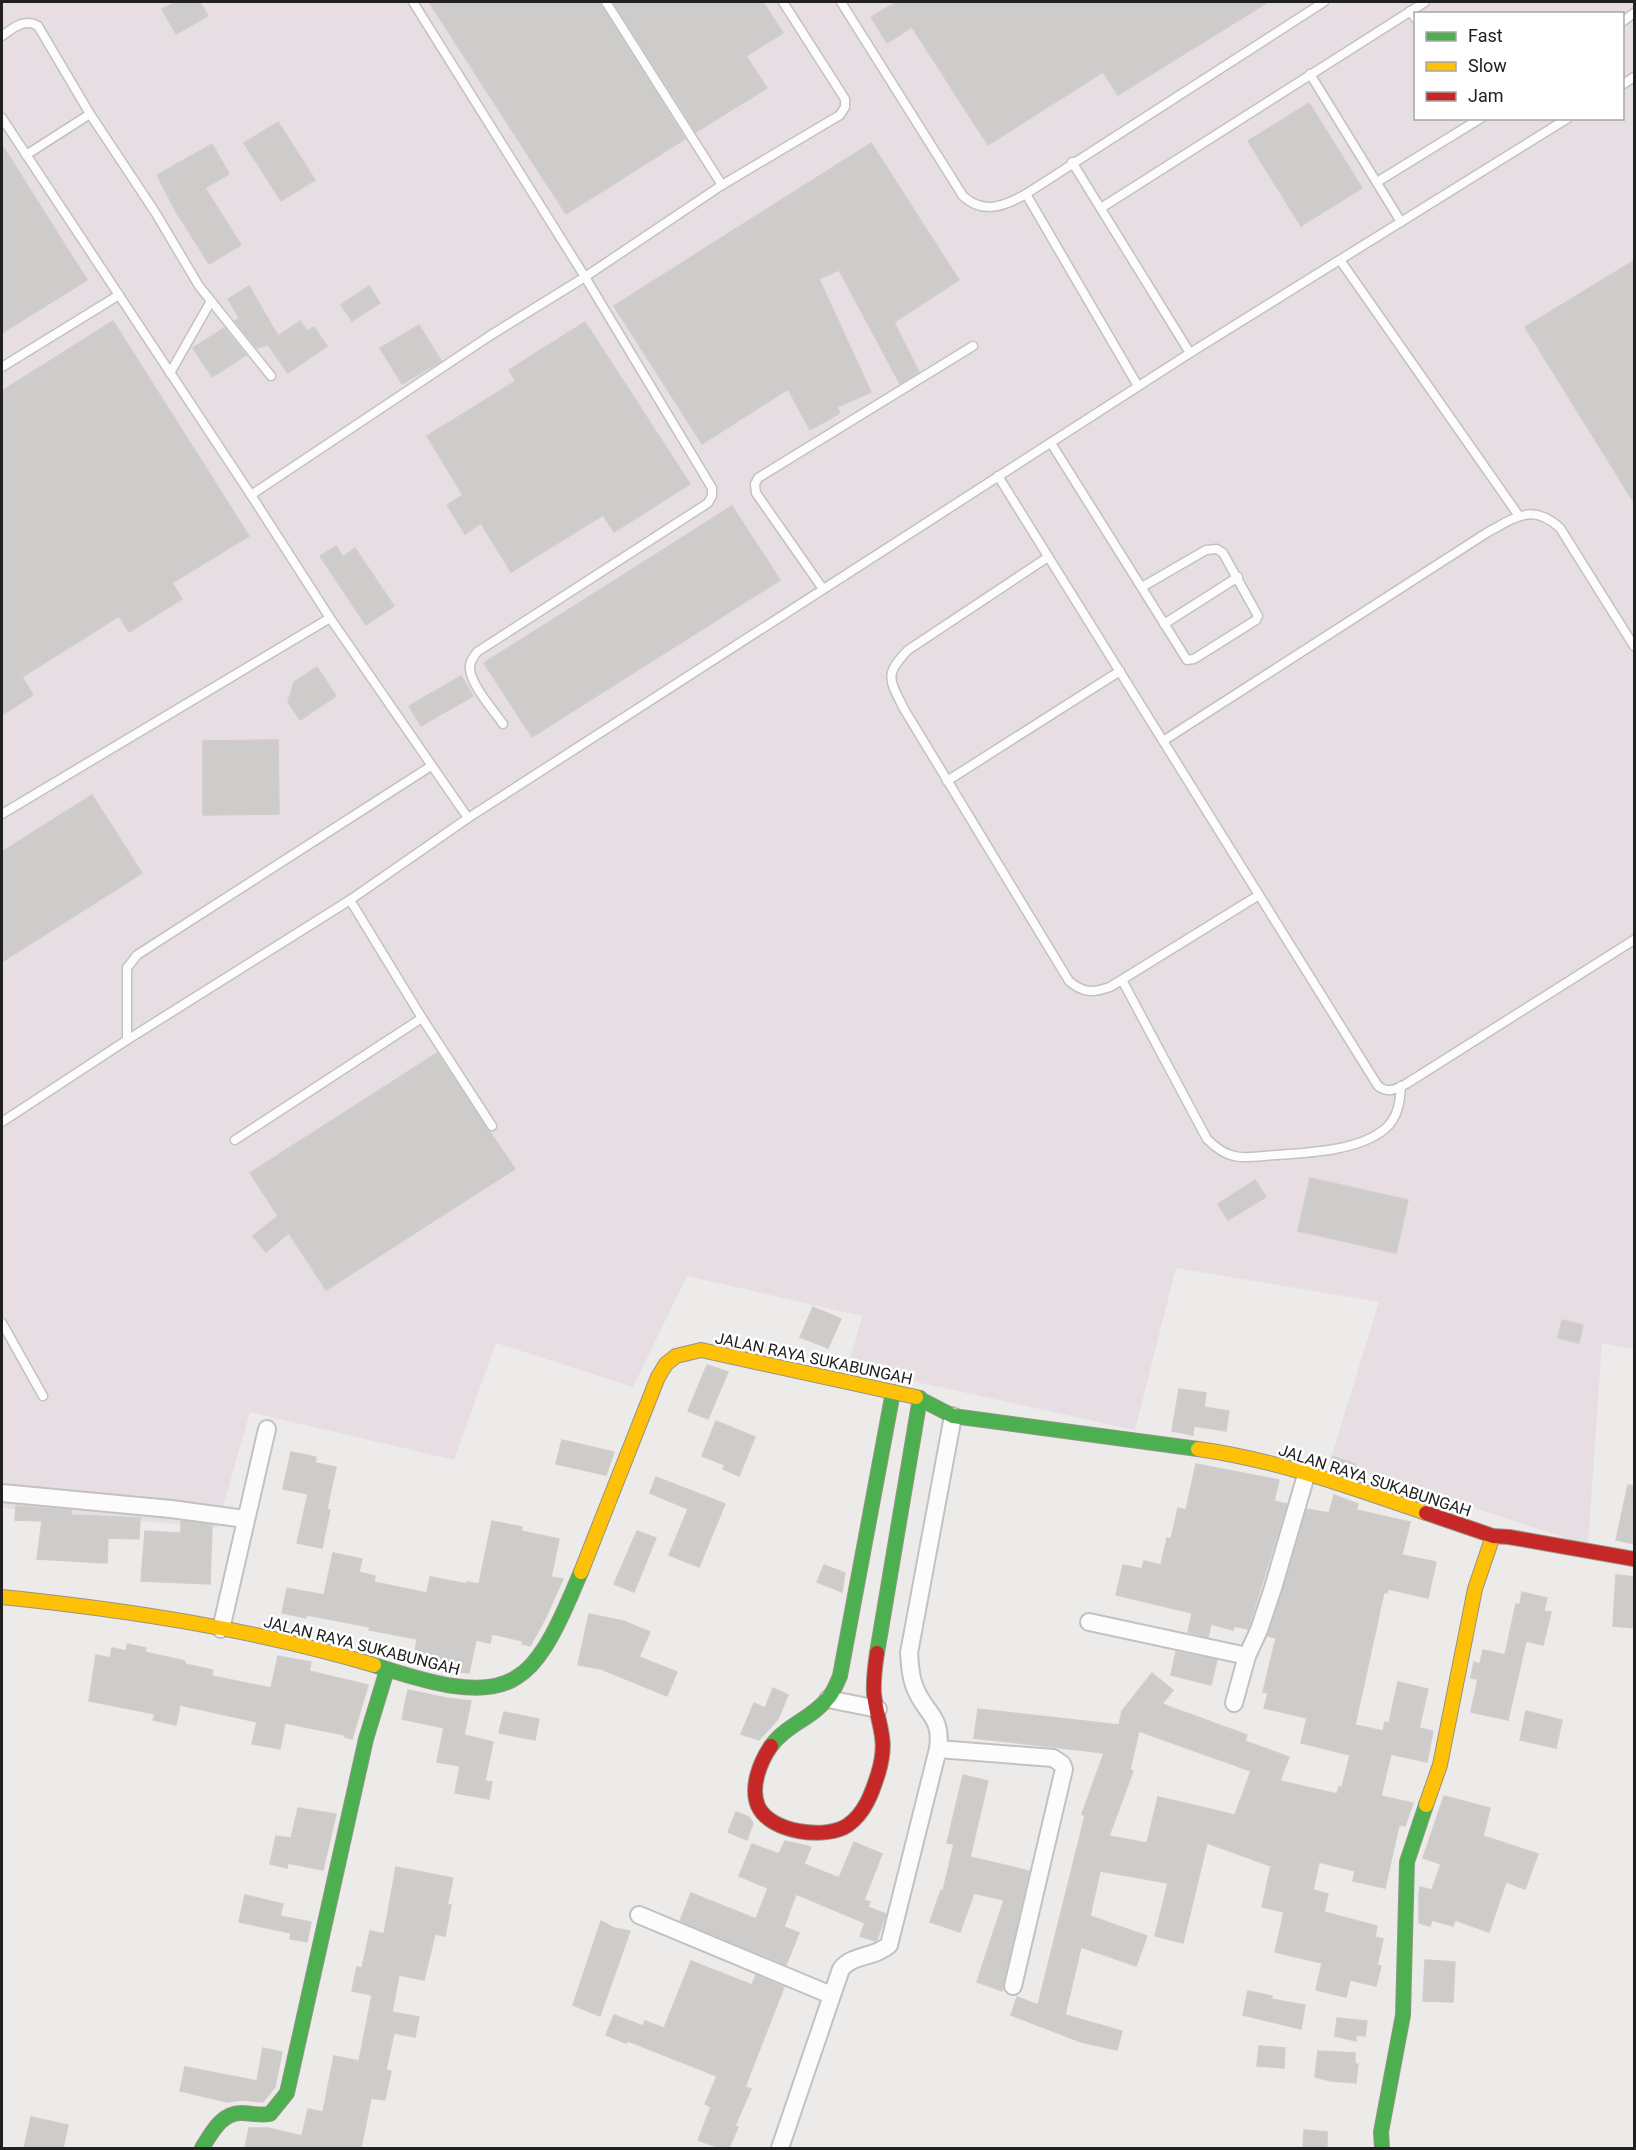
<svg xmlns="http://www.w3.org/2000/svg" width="1636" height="2150" font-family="Roboto,sans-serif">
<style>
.industrial{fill:#e6dee3;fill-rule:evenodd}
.building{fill:#ceccca;stroke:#d0cdca;stroke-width:1.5;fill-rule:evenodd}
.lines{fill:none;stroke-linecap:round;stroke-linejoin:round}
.lane-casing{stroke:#c3c2c1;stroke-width:11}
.street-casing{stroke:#c3c2c1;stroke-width:20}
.fast-casing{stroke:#959583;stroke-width:16}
.slow-casing{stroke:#959583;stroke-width:16}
.jam-casing{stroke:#959583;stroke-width:16}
.lane{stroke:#fcfcfc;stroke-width:8}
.street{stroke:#fcfcfc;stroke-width:16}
.fast{stroke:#4caf50;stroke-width:14}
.slow{stroke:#ffc107;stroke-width:14}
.jam{stroke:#c62828;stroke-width:14}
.labels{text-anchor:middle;stroke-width:5;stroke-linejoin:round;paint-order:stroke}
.street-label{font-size:16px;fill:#202020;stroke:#fff}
</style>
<rect width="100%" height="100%" fill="#edebe9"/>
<!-- industrial -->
<path class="industrial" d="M2,2h1632v1347l-32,-6 -14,202 -258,-84 49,-159 -203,-34 -41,162 -287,-63 14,-51 -175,-40 -54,111 -137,-44 -42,117 -204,-48 -33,116 -215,-20zM1416,14h206v104h-206z"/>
<!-- building -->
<g class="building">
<path d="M176,2h24l8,14 -32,18 -14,-25z"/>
<path d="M429,2h171l85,137 -119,75z"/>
<path d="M613,2h150l20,31 -37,23 21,32 -71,44z"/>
<path d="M897,2h371l-150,93 -15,-23 -115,73 -76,-118 -25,16 -16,-26z"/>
<path d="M1309,103l53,85 -61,38 -53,-85z"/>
<path d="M278,122l37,58 -34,21 -37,-58z"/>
<path d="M871,143l88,137 -65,42 25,50 -19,12 -61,-114 -20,9 52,113 -34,15 3,6 -30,17 -22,-41 -86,55 -88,-138z"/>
<path d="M212,144l17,30 -24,14 36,57 -32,19 -34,-54 -18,-35z"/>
<path d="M2,145l85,135 -85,53z"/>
<path d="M1635,260v244l-110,-177z"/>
<path d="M249,286l29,50 22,-15 7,10 7,-4 13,19 -39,27 -20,-28 -11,3 -22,-27 4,-3 -11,-19z"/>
<path d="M369,286l11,17 -28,18 -11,-16z"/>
<path d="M113,321l136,215 -77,47 10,16 -53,33 -10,-16 -97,61 11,18 -31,20v-324z"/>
<path d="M585,322l105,162 -76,48 -11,-17 -92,57 -30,-49 -16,11 -18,-29 16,-10 -36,-59 89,-55 -7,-11z"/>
<path d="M419,325l22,36 -39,23 -22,-36z"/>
<path d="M224,328l22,27 -34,22 -19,-29z"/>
<path d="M732,506l48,74 -248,157 -48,-74z"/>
<path d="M336,546l7,11 12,-9 39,58 -28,19 -46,-69z"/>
<path d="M317,667l19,29 -36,24 -12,-18 6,-20z"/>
<path d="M461,676l12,20 -52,30 -12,-20z"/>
<path d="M278,740l1,74 -76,1v-74z"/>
<path d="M92,795l50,78 -140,89v-110z"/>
<path d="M437,1053l78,116 -189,121 -37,-57 -23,19 -13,-16 25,-20 -28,-43z"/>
<path d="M1310,1178l98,22 -12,53 -98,-22z"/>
<path d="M1255,1180l11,17 -38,23 -10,-16z"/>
<path d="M813,1307l28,12 -13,29 -28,-11z"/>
<path d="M1562,1320l21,5 -4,18 -21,-5z"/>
<path d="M707,1365l21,7 -20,47 -20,-8z"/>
<path d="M1179,1389l27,4 -2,14 25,4 -3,20 -32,-5 -1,9 -21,-4z"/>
<path d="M716,1421l39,16 -16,39 -16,-7 2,-4 -23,-9z"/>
<path d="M562,1440l52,12 -8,23 -50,-11z"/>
<path d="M291,1452l25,5 -1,6 21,4 -9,42 3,1 -8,38 -25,-5 11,-49 -25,-5z"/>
<path d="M1333,1457l22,7 -3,9 -22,-7z"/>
<path d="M1196,1464l83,16 -5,21 13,3 -39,125 -14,-3 -1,4 -22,-6 -3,13 -20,-5 4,-19 -76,-18 7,-30 19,4 2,-8 17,4 6,-27 4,1 7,-31 8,2z"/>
<path d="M656,1477l69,27 -26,63 -30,-12 19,-46 -38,-16z"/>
<path d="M1628,1485l7,1v58l-19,-4z"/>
<path d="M1334,1495l24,9 -2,6 54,12 -8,33 34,7 -8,36 -40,-9 -1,4 -3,-1 -29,133 28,6 2,-9 4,1 9,-41 30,7 -9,39 14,3 -6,31 -36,-8 -10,42 32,7 -8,23 -6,-1 -14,63 -32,-7 2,-10 -36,-9 -6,28 15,4 -4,18 53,14 -2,11 8,2 -6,26 4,1 -5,20 -26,-6 -4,17 -30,-7 6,-27 -47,-11 9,-40 -22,-5 9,-41 -64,-23 -24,100 -28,-7 13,-53 -68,-12 -10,45 57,20 -11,30 -55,-19 -16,68 57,16 -5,19 -36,-8 -70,-27 6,-18 21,8 47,-189 -3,-2 22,-61 -130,-15 4,-29 141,16 3,-14 30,-38 21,17 -11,14 85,31 -2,6 44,16 -9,24 57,13 2,-7h3l8,-32 -49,-12 6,-25 -43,-10 4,-15 -5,-1 13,-54 -8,-2 39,-127 22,4zM1139,1731l112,40 -16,44 -77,-18 -11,46 -38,-7 24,-65 -3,-1z"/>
<path d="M16,1506l55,4v5l69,3 -1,21 -31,-1 -1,25 -70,-4 5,-38 -27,-1z"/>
<path d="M181,1521l31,4 -2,59 -69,-3 4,-50 36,2z"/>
<path d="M492,1521l30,6 -1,4 38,8 -8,38 12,2 -18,40 -15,27 -8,-2 1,-3 -31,-7 -2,9 -14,-3 -7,33 -18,-2 1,-3 -13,-3v-3l-25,-5 3,-18 -48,-9 1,-3 -63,-12 -1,3 -24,-5 5,-25 37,7 9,-42 29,6 -3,13 16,4 -1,6 53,11 3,-16 37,7v-2l12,2z"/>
<path d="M637,1531l19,7 -22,54 -20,-8z"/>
<path d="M824,1565l21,8 -3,19 -25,-10z"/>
<path d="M1616,1575l19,2v51l-22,-2z"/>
<path d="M1522,1592l25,6 -3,13 7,1 -8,33 -17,-4 -18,79 -37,-8 7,-33 -7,-1 3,-16 6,2 3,-14 22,5 11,-51 4,1z"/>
<path d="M589,1614l34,7 27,11 -11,25 38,15 -10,24 -66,-27 -23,-4z"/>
<path d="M127,1644l19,4 -1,4 40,9v3l28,6 -1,6 59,12 7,-32 33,6 -2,9 59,14 -16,54 -7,-2v-2l-60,-12 -5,26 -28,-5 5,-22 -77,-17 -4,20 -23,-5 2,-6 -66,-13 7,-46 14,3 2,-10 14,3z"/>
<path d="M1176,1652l41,8 -6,25 -40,-10z"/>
<path d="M773,1688l15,7 -10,24 -19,21 -18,-6 13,-31 11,5z"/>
<path d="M408,1690l38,8 25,3 -7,34 29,7 -8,39 7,1 -3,17 -34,-6 5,-27 -23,-4 7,-34 -42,-9z"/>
<path d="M1526,1711l36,9 -6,28 -36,-8z"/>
<path d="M504,1712l35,7 -4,21 -36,-7z"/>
<path d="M963,1775l25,6 -18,76 59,14 -27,120 -25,-9 27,-82 -30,-7 -14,39 -30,-10 11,-32 2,1 11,-47 -7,-1z"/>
<path d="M1444,1796l46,12 -7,28 55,18 -13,35 -19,-7 -17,50 -34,-12 -2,6 -21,-6 -2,6 -11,-3v-29l1,-7 12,3 9,-26 -18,-6z"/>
<path d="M298,1808l38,6 -13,56 -35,-7 -1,5 -17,-4 6,-28 15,2z"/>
<path d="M736,1812l13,5 4,6 -6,17 -19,-8z"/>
<path d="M785,1841l26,6 -7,17 35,14 15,-36 28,12 -18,46 6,2 -2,5 18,7 -9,26 -2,1 -15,-5 5,-13 -69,-29 -12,33 15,6 -13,32 -106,-44 11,-28 65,26 12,-31 -29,-12 13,-32 27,10z"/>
<path d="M396,1867l57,11 -6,27h4l-6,31 -10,-2 -11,46 -25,-5 -7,37 27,5 -4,20 -21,-4 -8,37 5,1 -6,29 -14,-2 -10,50h-116l4,-20h19l34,8 6,-27 15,3 11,-56 25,5 13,-66 -20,-4 5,-24 5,1 8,-37 14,3z"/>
<path d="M245,1895l38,9 -3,12 31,6 -4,20 -17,-3 1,-6 -52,-11z"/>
<path d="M601,1921l13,7 16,3 -30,85 -27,-11z"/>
<path d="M1425,1960l30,2 -2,40 -30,-1z"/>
<path d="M691,1961l61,24 4,-10 28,12 -39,100 6,2 -16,37 3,1 -9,21h-9l-22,-8 13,-33 -6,-3 12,-28 -89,-35 -2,2 -20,-8 8,-20 29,11 2,-5 19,7z"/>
<path d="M1248,1991l24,5 -1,3 34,6 -4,24 -58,-14z"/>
<path d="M1337,2018l30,3 -2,15 -9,-1v6l-21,-5z"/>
<path d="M1259,2046l26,2 -1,20 -27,-2z"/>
<path d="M263,2048l19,4 -7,35 -12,15 -22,-2 -14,2 -47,-11 5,-24 72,14z"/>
<path d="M1318,2051l37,2v11h3l-2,19 -25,-2 -16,-4z"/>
<path d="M31,2117l37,8 -5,23h-39z"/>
<path d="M1304,2130l23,2v16h-24z"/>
</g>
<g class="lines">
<!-- lane casing -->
<g class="lane-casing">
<g id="lane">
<path d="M413,2l172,275 127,211v8l-4,7 -231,149c-4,6 -8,10 -7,17 1,16 24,42 33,55"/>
<path d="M606,2l116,183"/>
<path d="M841,2l122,194c20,19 42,10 63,-2l112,192"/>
<path d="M1410,11l6,8"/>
<path d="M1622,22l12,-9"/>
<path d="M2,36c11,-8 22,-18 36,-10l52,88 65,98 44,74 72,90"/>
<path d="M1310,74l91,148"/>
<path d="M1622,85l12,-8"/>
<path d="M2,118l249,377 79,123 138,200"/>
<path d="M26,155l64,-41"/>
<path d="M1072,162l118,191"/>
<path d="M1377,182l104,-64"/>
<path d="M1026,194l298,-192"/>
<path d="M1101,208l324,-206"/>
<path d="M1340,260l179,256"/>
<path d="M2,367l117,-72"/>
<path d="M170,373l41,-72"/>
<path d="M1051,443l136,217 7,-1 62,-39 2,-4 -35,-63 -6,-4 -11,1 -64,37"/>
<path d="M998,476l380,610c10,8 18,3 28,-2l228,-144"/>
<path d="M251,495l240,-160 94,-58 137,-92 118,-70 5,-8v-8l-62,-97"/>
<path d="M1048,557l-140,93c-24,25 -19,29 -4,59l165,272c14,12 24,12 41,6l149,-92"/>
<path d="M823,589l-67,-96 -1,-9 3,-6 215,-132"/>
<path d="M1164,624l74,-47"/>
<path d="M1163,741l325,-209c28,-15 45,-29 72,-4l74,118"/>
<path d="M947,781l173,-110"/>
<path d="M2,814l328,-196"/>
<path d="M350,900l72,118 70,108"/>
<path d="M1122,980l85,159c7,7 16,15 27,17 13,3 27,0 41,-1 32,-2 85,-4 111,-27 12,-11 14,-26 15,-42"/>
<path d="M127,1040v-72l10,-13 294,-189"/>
<path d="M2,1122l125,-82 223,-140 118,-82 722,-465 378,-235"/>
<path d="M235,1140l187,-122"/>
<path d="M2,1323l41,73"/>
</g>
</g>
<!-- street casing -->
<g class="street-casing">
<g id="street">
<path d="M2,1493l169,16 74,10"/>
<path d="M1089,1622l158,34"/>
<path d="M221,1629l46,-200"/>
<path d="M828,1699l50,10"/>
<path d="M1234,1703l13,-47 12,-26 14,-42 34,-116"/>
<path d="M938,1749l115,9 9,6 2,5 -51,217"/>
<path d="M639,1915l192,80"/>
<path d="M780,2148l61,-179c12,-15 33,-11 48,-24l49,-196c5,-35 -15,-36 -24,-64 -4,-10 -4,-22 -5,-32l44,-237"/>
</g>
</g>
<!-- fast casing -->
<g class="fast-casing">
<g id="fast">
<path d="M916,1397l37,19 245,33"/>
<path d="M877,1653l43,-255"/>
<path d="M374,1665c39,12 106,37 143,12 12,-7 21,-19 28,-30 15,-23 25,-50 36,-75"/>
<path d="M771,1746c15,-21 42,-28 58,-49 5,-6 8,-14 11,-21l53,-284"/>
<path d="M202,2148c9,-14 19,-35 39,-35 10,0 19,3 29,1l17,-21 79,-354 21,-69"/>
<path d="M1382,2148l-1,-16 22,-117 4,-153 19,-57"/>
</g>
</g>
<!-- slow casing -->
<g class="slow-casing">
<g id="slow">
<path d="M1198,1449c79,11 153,38 228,64"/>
<path d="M581,1572l77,-195 8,-13 10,-8 25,-6 215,47"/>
<path d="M2,1597c126,13 251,32 372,68"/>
<path d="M1426,1805l14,-40 35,-176 18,-53"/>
</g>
</g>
<!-- jam casing -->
<g class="jam-casing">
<g id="jam">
<path d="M1426,1513l67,23 16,1 125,22"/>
<path d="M771,1746c-11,16 -21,41 -13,60 12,27 69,34 90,19 17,-12 24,-32 30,-51 11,-36 0,-46 -4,-80 -1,-14 1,-28 3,-41"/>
</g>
</g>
<!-- lane -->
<use href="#lane" class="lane"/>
<!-- street -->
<use href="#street" class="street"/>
<!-- fast -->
<use href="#fast" class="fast"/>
<!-- slow -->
<use href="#slow" class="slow"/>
<!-- jam -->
<use href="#jam" class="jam"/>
</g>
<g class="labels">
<!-- street labels -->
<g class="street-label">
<text transform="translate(814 1358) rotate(12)" y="6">JALAN RAYA SUKABUNGAH</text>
<text transform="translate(1375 1480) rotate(18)" y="6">JALAN RAYA SUKABUNGAH</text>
<text transform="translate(362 1645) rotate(14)" y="6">JALAN RAYA SUKABUNGAH</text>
</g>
</g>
<!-- border -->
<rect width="1636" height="2150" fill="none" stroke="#202020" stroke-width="6"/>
<!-- legend -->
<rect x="1414" y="12" width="210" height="108" fill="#ffffff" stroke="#a6a6a6" stroke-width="1.5"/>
<rect x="1426" y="32" width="30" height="9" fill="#4caf50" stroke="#a6a6a6" stroke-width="1.5"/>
<text x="1468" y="42" font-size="18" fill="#202020">Fast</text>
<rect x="1426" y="62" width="30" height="9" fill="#ffc107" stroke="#a6a6a6" stroke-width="1.5"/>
<text x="1468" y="72" font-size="18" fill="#202020">Slow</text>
<rect x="1426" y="92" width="30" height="9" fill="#c62828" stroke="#a6a6a6" stroke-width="1.5"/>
<text x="1468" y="102" font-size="18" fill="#202020">Jam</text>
</svg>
